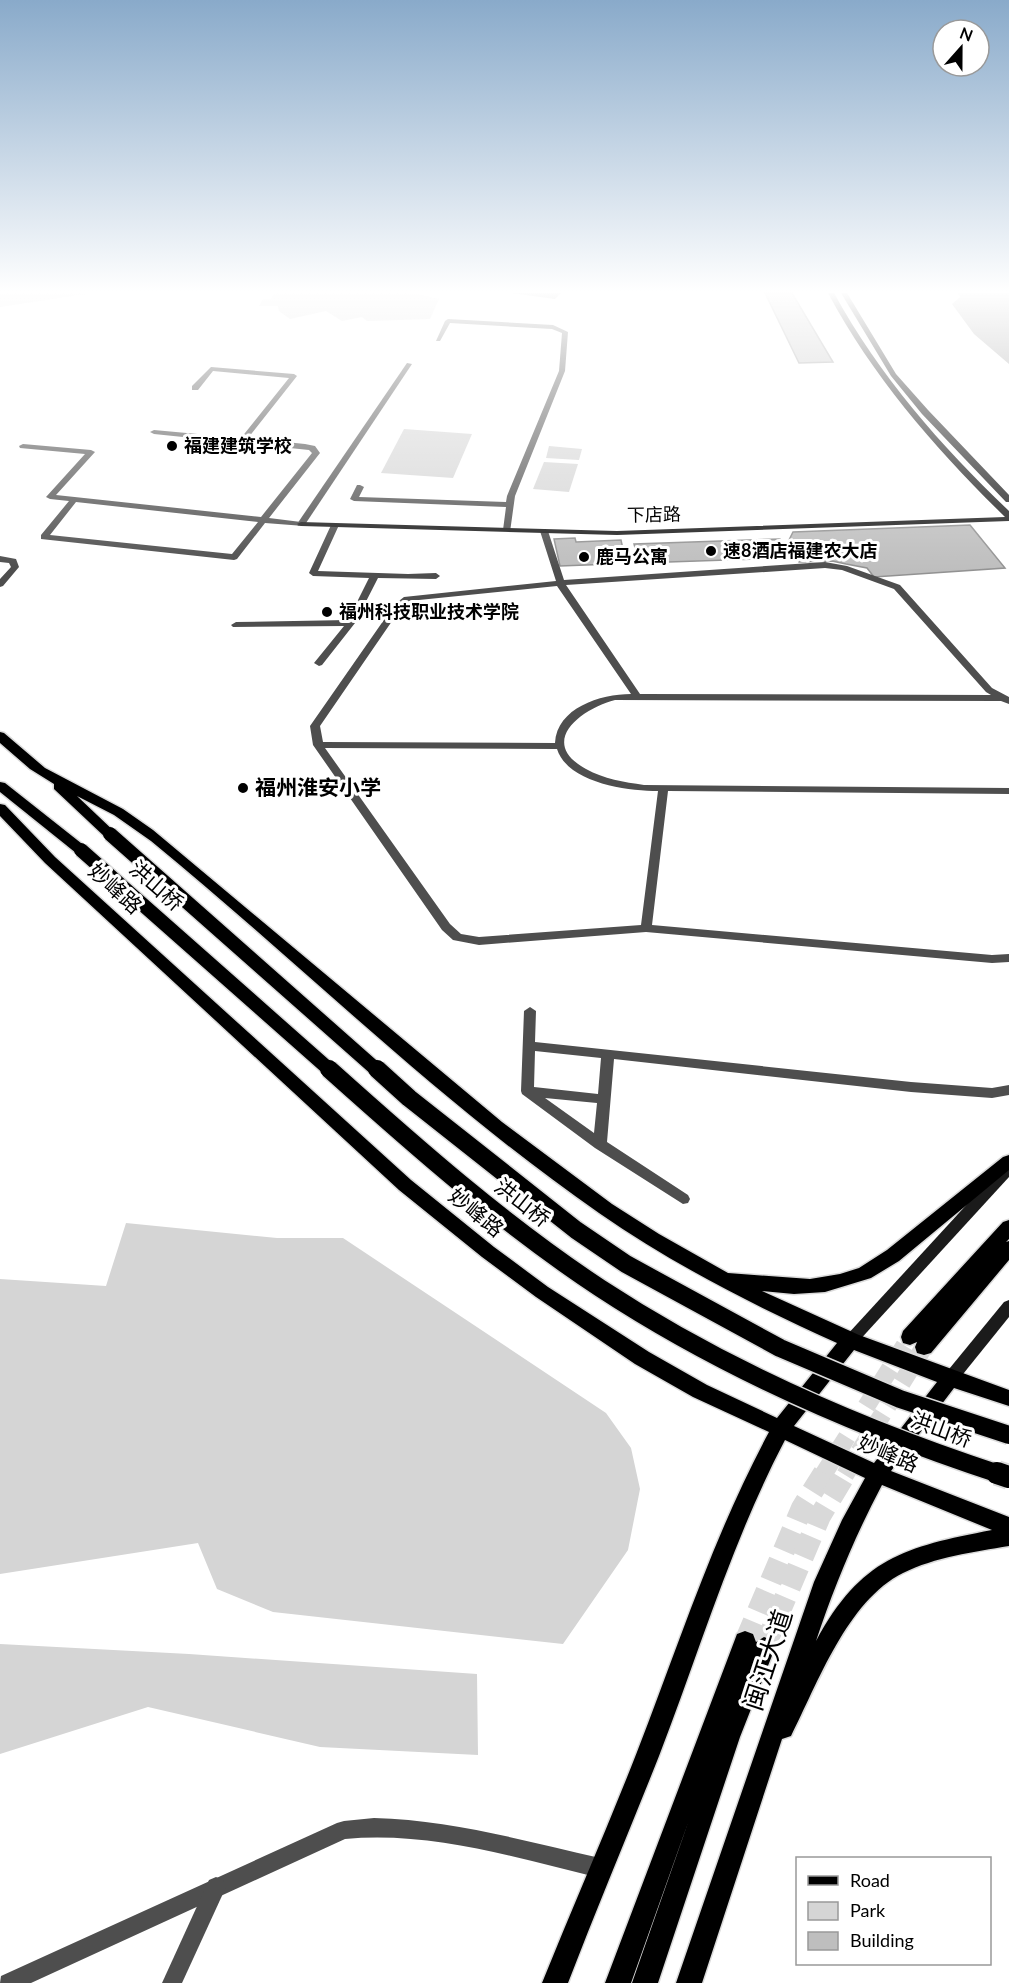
<svg xmlns="http://www.w3.org/2000/svg" width="1009" height="1983" font-family="Lato,'Noto Sans SC',sans-serif">
<style>
.green{fill:#d5d5d5}
.water{fill:#9c9c9c}
.building{fill:#bebebe;stroke:#929292;stroke-width:1.5}
.lines{fill:none;stroke-linecap:round;stroke-linejoin:round}
.primary-tunnel-far1{stroke:#d9d9d9;stroke-width:18;stroke-dasharray:18 9;stroke-linecap:butt}
.primary-tunnel{stroke:#d9d9d9;stroke-width:22;stroke-dasharray:22 11;stroke-linecap:butt}
.primary-casing{stroke:#dbdbdb;stroke-width:3}
.lane{fill:#4e4e4e;fill-rule:evenodd}
.street{fill:#4e4e4e;fill-rule:evenodd}
.secondary{fill:#1b1b1b;fill-rule:evenodd}
.primary{fill:#000;fill-rule:evenodd}
.primary-bridge-far2-casing{stroke:#dbdbdb;stroke-width:17;stroke-linecap:butt}
.primary-bridge-far1-casing{stroke:#dbdbdb;stroke-width:21;stroke-linecap:butt}
.primary-bridge-casing{stroke:#dbdbdb;stroke-width:26;stroke-linecap:butt}
.primary-bridge-far2{stroke:#000;stroke-width:14}
.primary-bridge-far1{stroke:#000;stroke-width:18}
.primary-bridge{stroke:#000;stroke-width:22}
.poi-dot{fill:#000;stroke:#fff;stroke-width:2}
.labels{text-anchor:middle;stroke-width:6;stroke-linejoin:round;paint-order:stroke}
.far-poi-label{font-size:18px;font-weight:bold;fill:#000;stroke:#fff;text-anchor:start}
.far-street-label{font-size:18px;fill:#000;stroke:#fff}
.poi-label{font-size:21px;font-weight:bold;fill:#000;stroke:#fff;text-anchor:start}
.street-label{font-size:21px;fill:#000;stroke:#fff}
.near-street-label{font-size:26px;fill:#000;stroke:#fff}
</style>
<rect width="100%" height="100%" fill="#fff"/>
<!-- green -->
<g class="green">
<path d="M0,293h92l-92,14z"/>
<path d="M274,293h139l26,6 -9,20 -63,2 -5,-4 -20,4 -16,-10 -36,8 -11,-8 -1,-5h-19l4,-7h8z"/>
<path d="M404,429l68,5 -19,44 -72,-5z"/>
<path d="M549,446l33,3 -3,11 -33,-2z"/>
<path d="M544,462l34,2 -9,28 -36,-3z"/>
<path d="M126,1223l151,15h66l263,175 25,35 9,41 -12,61 -65,94 -290,-32 -56,-23 -19,-46 -198,31v-295l106,7z"/>
<path d="M0,1644l189,10 288,20 1,81 -158,-8 -172,-40 -148,47z"/>
</g>
<!-- water -->
<path class="water" d="M958,293h51v71l-35,-30 -22,-30 8,-7z"/>
<!-- building -->
<g class="building">
<path d="M765,293h27l41,69 -34,1z"/>
<path d="M970,525l35,43 -131,9 -7,-9 -21,-4 -14,-3 -33,1 -10,-22 4,-8z"/>
<path d="M575,538l1,4 45,-2 2,9 -16,1 5,14 -52,2 -6,-27z"/>
<path d="M780,539l8,19 -149,5 -5,-19z"/>
</g>
<g class="lines">
<!-- primary-tunnel-far1 -->
<g class="primary-tunnel-far1">
<path d="M823,1475l87,-138"/>
<path d="M845,1475l79,-128"/>
</g>
<!-- primary-tunnel -->
<g class="primary-tunnel">
<path d="M745,1642l57,-134 22,-35"/>
<path d="M764,1648l56,-132 26,-43"/>
</g>
<!-- primary casing -->
<g class="primary-casing">
<g id="primary">
<path d="M0,732l4,1 41,35 78,41 30,21 349,292 110,82 47,30 69,39 82,6 30,-5 19,-6 28,-18 116,-93 6,-2v15l-110,91 -28,17 -46,14 -31,2 -32,-3 97,44 150,55v16l-55,-18 -63,83 118,46v29c-35,6 -74,11 -106,27 -56,28 -85,110 -112,163l-9,3 -80,244h-26l138,-401 28,-62 23,-42 -80,-38c-53,101 -85,210 -126,316 -30,76 -62,151 -91,227h-26c31,-77 65,-154 95,-231 42,-108 77,-218 132,-320l-76,-35 -58,-33 -99,-67 -54,-40 -83,-67 -354,-327 -45,-47v-12l5,1 50,52 356,323 83,67 54,40 101,65 58,33 70,33 60,-75c-82,-37 -163,-78 -238,-130 -160,-111 -298,-249 -448,-372l-37,-26 -37,-19 40,38 -2,3h-10l-51,-48v-5l-24,-15 -30,-26zM854,1350l83,32 -63,81 -80,-37zM882,1485l110,45c-88,17 -131,28 -176,111 18,-54 39,-105 66,-156z"/>
<path d="M0,782l5,1 81,64 2,3 -2,3h-10l-76,-61z"/>
<path d="M1009,1220v19l-3,3 3,-1v19l-78,93 -7,2 -7,-2 -2,-6 2,-5 -7,3 -7,-2 -2,-6 2,-6 100,-109z"/>
<path d="M745,1631l8,3 3,8 8,-5 8,3 3,8 -35,89 -82,246h-26l57,-163 -58,163h-26l129,-341 3,-8z"/>
</g>
</g>
<!-- lane -->
<g class="lane">
<path d="M511,293h50l-6,6z"/>
<path d="M448,319l105,6 15,7 -3,39 -50,125 -5,36 -7,-2 3,-23 -152,-6 -4,-2 7,-14h3l4,2 -5,10 147,5 1,-6 52,-125 3,-38 -10,-4 -102,-6 -10,18h-4l9,-20z"/>
<path d="M211,367l83,7 3,2 -49,62 57,6 10,2 5,7 -51,65 32,4h3v4l-39,-3 -28,36 -3,1 -193,-21v-4l28,-34 -19,-2 -4,-2 39,-43 -65,-6 -1,-2 4,-2 68,6 4,2 -39,43 205,22 51,-64 -3,-3 -155,-16 -4,-2 4,-2 87,8 48,-60 -76,-7 -15,19h-6v-4zM76,502l182,20 -26,32 -182,-19z"/>
<path d="M332,523l7,2 -21,46 90,3 28,-1 4,3 -4,3 -58,-1 -23,45 -33,42 -3,1 -5,-3 30,-37 -111,1 -2,-2 5,-3 112,-2 21,-42 -56,-2 -4,-3z"/>
<path d="M0,556l16,3 3,8 -16,19 -3,1v-8l11,-12 -2,-4 -9,-1z"/>
<path d="M374,1818c77,2 151,23 226,40l7,3 3,7 -3,7 -7,3c-84,-20 -168,-47 -255,-39l-314,144h-31l1,-7 336,-153 7,-2z"/>
</g>
<!-- street -->
<g class="street">
<path d="M407,363l5,1 -108,162h-6l-1,-2z"/>
<path d="M541,529l7,2 16,49 261,-18 22,4 53,19 92,103 17,9v7l-8,-3 -386,-1c-34,9 -78,42 -29,69 18,10 38,13 58,16l365,3v6l-341,-3 -16,134 340,30 17,-1v8l-17,1 -346,-31 -167,13 -26,-5 -11,-10 -129,-185 -3,-19 85,-122 9,-7 152,-16 -16,-50zM825,568l17,2 52,19 92,103 5,3 -351,-1 -74,-109zM557,586l74,108c-31,0 -74,14 -76,49l-232,-1 -3,-16 81,-118 8,-7zM325,748l232,1c11,34 70,42 101,42l-17,134 -162,12 -18,-3 -11,-10z"/>
<path d="M530,1007l6,4 -1,31 376,40 81,6 17,-3v10l-17,3 -81,-6 -297,-33 -7,83 81,53 2,4 -2,4 -5,1 -88,-56 -73,-54 -1,-3 3,-80zM535,1051l66,7 -3,36 -64,-7zM545,1098l52,5 -3,30z"/>
<path d="M216,1877l7,3 3,7 -44,96h-20l47,-103z"/>
</g>
<!-- secondary -->
<g class="secondary">
<path d="M828,293h6c46,84 107,153 175,218v10l-392,14 -316,-9 -4,-2 4,-2 316,9 388,-14c-69,-68 -131,-138 -177,-224z"/>
<path d="M841,293h6l49,81 32,36 81,85v7h-3l-84,-88 -31,-38z"/>
<path d="M1009,1163v14l-153,167 -5,2 -5,-2 -2,-4 2,-4 158,-172z"/>
<path d="M1009,1300v17l-54,67 -5,2 -5,-2 -3,-5 3,-5 59,-72z"/>
</g>
<!-- primary -->
<use href="#primary" class="primary"/>
<!-- primary-bridge-far2 casing -->
<g class="primary-bridge-far2-casing">
<g id="primary-bridge-far2">
<path d="M110,834l268,237"/>
<path d="M81,850l250,221"/>
</g>
</g>
<!-- primary-bridge-far1 casing -->
<g class="primary-bridge-far1-casing">
<g id="primary-bridge-far1">
<path d="M329,1069c87,78 174,155 271,219 125,82 261,141 402,187"/>
<path d="M377,1069l32,29 167,132 50,34 154,84 120,51 109,36"/>
</g>
</g>
<!-- primary-bridge casing -->
<g class="primary-bridge-casing">
<path id="primary-bridge" d="M997,1473l12,4"/>
</g>
<!-- primary-bridge-far2 -->
<use href="#primary-bridge-far2" class="primary-bridge-far2"/>
<!-- primary-bridge-far1 -->
<use href="#primary-bridge-far1" class="primary-bridge-far1"/>
<!-- primary-bridge -->
<use href="#primary-bridge" class="primary-bridge"/>
</g>
<!-- sky -->
<linearGradient id="sky" x2="0" y2="1"><stop stop-color="#89aaca"/><stop offset="0.51" stop-color="#fff"/><stop offset="1" stop-color="#fff" stop-opacity="0"/></linearGradient>
<rect width="1009" height="571" fill="url(#sky)"/>
<!-- markers -->
<g class="poi-dot">
<circle cx="172" cy="446" r="6"/>
<circle cx="711" cy="551" r="6"/>
<circle cx="584" cy="557" r="6"/>
<circle cx="327" cy="612" r="6"/>
<circle cx="243" cy="788" r="6"/>
</g>
<g class="labels">
<!-- far-poi labels -->
<g class="far-poi-label">
<text x="184" y="452">福建建筑学校</text>
<text x="723" y="557">速8酒店福建农大店</text>
<text x="596" y="563">鹿马公寓</text>
<text x="339" y="618">福州科技职业技术学院</text>
</g>
<!-- far-street labels -->
<g class="far-street-label">
<text transform="translate(654 515) rotate(-1)" y="6">下店路</text>
</g>
<!-- poi labels -->
<g class="poi-label">
<text x="255" y="795">福州淮安小学</text>
</g>
<!-- street labels -->
<g class="street-label">
<text transform="translate(156 886) rotate(41)" y="7">洪山桥</text>
<text transform="translate(115 889) rotate(42)" y="7">妙峰路</text>
<text transform="translate(522 1203) rotate(38)" y="7">洪山桥</text>
<text transform="translate(476 1213) rotate(39)" y="7">妙峰路</text>
<text transform="translate(941 1430) rotate(20)" y="7">洪山桥</text>
<text transform="translate(888 1454) rotate(23)" y="7">妙峰路</text>
</g>
<!-- near-street labels -->
<g class="near-street-label">
<text transform="translate(768 1660) rotate(-72)" y="9">闽江大道</text>
</g>
</g>
<!-- legend -->
<rect x="796" y="1857" width="195" height="108" fill="#ffffff" stroke="#999999" stroke-width="1.5"/>
<rect x="808" y="1876" width="30" height="9" fill="#000000" stroke="#999999" stroke-width="1.5"/>
<text x="850" y="1887" font-size="18" fill="#000000">Road</text>
<rect x="808" y="1902" width="30" height="18" fill="#d5d5d5" stroke="#999999" stroke-width="1.5"/>
<text x="850" y="1917" font-size="18" fill="#000000">Park</text>
<rect x="808" y="1932" width="30" height="18" fill="#bebebe" stroke="#999999" stroke-width="1.5"/>
<text x="850" y="1947" font-size="18" fill="#000000">Building</text>
<!-- north arrow -->
<g transform="translate(961 48) rotate(21)"><circle r="28" fill="#ffffff" stroke="#999999" stroke-width="1.5"/>
<path d="M0-4.5L10 22L0 15L-10 22Z" fill="#000000"/>
<text y="-9" font-size="16" font-weight="bold" text-anchor="middle" fill="#000000">N</text>
</g>
</svg>
